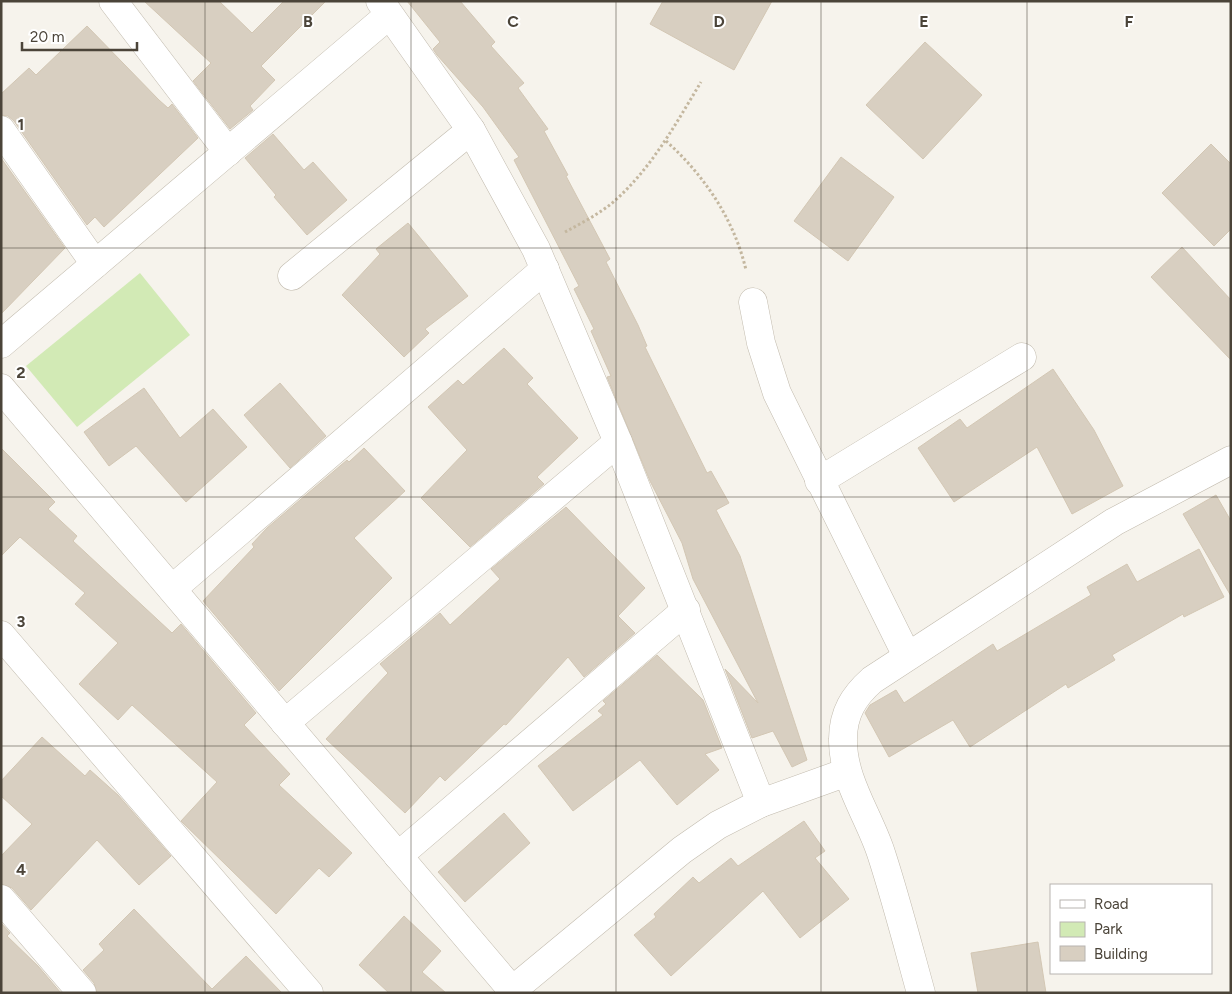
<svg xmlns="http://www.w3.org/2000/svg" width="1232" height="994" font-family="Figtree,sans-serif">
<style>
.green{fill:#d2eab5}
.building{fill:#d8cfc1;stroke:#d3c7b4}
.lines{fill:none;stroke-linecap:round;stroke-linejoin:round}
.minor-casing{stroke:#c2bbae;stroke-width:29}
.path{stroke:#c4b79f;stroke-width:3;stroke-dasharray:2.5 2.5;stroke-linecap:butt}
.minor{stroke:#fff;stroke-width:28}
.grid{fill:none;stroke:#4b4439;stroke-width:1;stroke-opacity:0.55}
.grid-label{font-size:16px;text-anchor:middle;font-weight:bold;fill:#4b4439;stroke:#fff;stroke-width:4;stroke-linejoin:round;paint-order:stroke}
</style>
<rect width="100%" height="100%" fill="#f6f3ec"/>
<!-- green -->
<path class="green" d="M140,273l50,62 -113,92 -51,-61z"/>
<!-- building -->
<g class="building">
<path d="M144,1h75l33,32 32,-32h42l-65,65 14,14 -25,26 3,4 -23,19 -37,-48 18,-18z"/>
<path d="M407,1h53l35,41 -4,4 33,37 -6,5 30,41 -4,2 24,44 -2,1 44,83 -4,3 32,63 9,21 -2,1 62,126 4,-2 18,32 -13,7 24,46 67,204 -15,7 -19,-36 -21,7 -27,-69 33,34 -65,-124 -11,-36 -32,-62 -43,-104 4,-1 -20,-45 3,-2 -20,-40 5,-3 -65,-126 5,-3 -36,-50 -46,-52 -4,-6 7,-7z"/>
<path d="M663,1h109l-38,69 -84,-46z"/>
<path d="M87,26l72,74 9,8 4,-4 26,34 -94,89 -9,-10 -8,8 -73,-104 -6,-5 -7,-1v-21l28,-26 7,7z"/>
<path d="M925,42l57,53 -59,64 -57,-54z"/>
<path d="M273,134l31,36 9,-8 34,38 -40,35 -33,-38 2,-2 -31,-37z"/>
<path d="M1211,144l20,20v65l-17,17 -52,-53z"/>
<path d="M841,157l53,40 -46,64 -54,-40z"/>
<path d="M1,158l64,90 -64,66z"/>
<path d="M408,223l60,73 -43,33 4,4 -25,24 -62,-62 38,-41 -4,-5z"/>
<path d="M1182,247l49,53v60l-80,-83z"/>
<path d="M504,348l29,30 -6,6 51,54 -41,39 7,7 -74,63 -49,-49 46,-48 -39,-43 30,-27 5,5z"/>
<path d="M1053,369l41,61 29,56 -51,28 -35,-67 -83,55 -36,-54 42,-29 7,9z"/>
<path d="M280,383l46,53 -36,32 -46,-53z"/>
<path d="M144,388l36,50 33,-29 34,38 -61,55 -50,-56 -27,20 -25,-34z"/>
<path d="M1,448l54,54 -7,7 29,27 -4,5 99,92 9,-9 75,89 -12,12 46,49 -11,11 73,68 -23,24 -10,-9 -43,46 -95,-93 36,-39 -85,-77 -14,15 -39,-36 39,-41 -43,-39 10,-11 -65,-56 -19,19z"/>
<path d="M364,448l41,43 -51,47 38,40 -113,113 -76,-90 51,-54 -2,-3 15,-16 80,-68 2,2z"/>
<path d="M1216,495l15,26v75l-48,-82z"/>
<path d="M566,507l79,81 -27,28 17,17 -51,44 -16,-20 -62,68 -2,-1 -59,57 -5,-5 -35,37 -79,-74 62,-66 -8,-9 60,-51 10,12 50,-46 -9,-10z"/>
<path d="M1199,549l25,48 -40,20 -1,-3 -71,41 3,5 -47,28 -2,-4 -96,63 -17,-27 -64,37 -24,-44 5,-8 26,-15 8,13 89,-59 4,7 94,-56 -4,-8 40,-23 10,18z"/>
<path d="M657,655l46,45 19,48 -17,6 14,16 -42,35 -37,-45 -67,51 -35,-45 65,-51 -5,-4 8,-7 -3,-3z"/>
<path d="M42,737l43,39 5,-6 28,25 53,61 -32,29 -42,-45 -66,70 -19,-22 -11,-4v-28l31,-32 -31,-28v-15z"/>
<path d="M504,813l26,30 -65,59 -27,-30z"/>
<path d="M804,821l21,30 -10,7 34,41 -49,39 -37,-47 -92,85 -37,-41 22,-18 -2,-3 39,-37 6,6 32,-25 7,8z"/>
<path d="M134,909l78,80 34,-33 36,37h-185l-3,-10 -11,-13 21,-20 -5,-6z"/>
<path d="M404,916l37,35 -19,21 24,21h-57l-30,-28z"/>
<path d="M1,923l9,10 -3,3 31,30 23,27h-60z"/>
<path d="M1038,942l8,51h-68l-7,-40z"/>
</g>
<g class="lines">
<!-- minor casing -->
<g class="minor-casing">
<g id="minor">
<path d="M113,1l115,151"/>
<path d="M380,1l91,129 65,119 82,193 143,361"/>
<path d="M1,130l94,134"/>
<path d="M292,276l179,-146"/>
<path d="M753,302l8,41 16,50 130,263"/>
<path d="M1,344l388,-329"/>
<path d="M1,388l511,602"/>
<path d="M819,481l203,-124"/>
<path d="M172,589l373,-320"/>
<path d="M1,635l308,358"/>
<path d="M285,723l333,-281"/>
<path d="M398,856l288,-246"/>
<path d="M1,899l81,94"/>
<path d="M509,993l173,-143 36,-25 43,-22 86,-31"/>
<path d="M921,993c-13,-47 -25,-94 -40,-140 -12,-37 -39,-74 -38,-114 0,-26 11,-43 29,-59l242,-158 117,-62"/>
</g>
</g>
<!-- path -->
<g class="path">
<path d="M666,141c38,34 68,78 80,129"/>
<path d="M565,232c15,-8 32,-17 46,-28 39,-33 64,-79 90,-122"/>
</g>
<!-- minor -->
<use href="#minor" class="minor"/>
</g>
<!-- grid -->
<path class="grid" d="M205,1v992M411,1v992M616,1v992M821,1v992M1027,1v992M1,248h1230M1,497h1230M1,746h1230"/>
<g class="grid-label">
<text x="308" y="27">B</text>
<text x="513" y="27">C</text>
<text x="719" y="27">D</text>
<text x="924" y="27">E</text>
<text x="1129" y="27">F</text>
<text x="21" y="130">1</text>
<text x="21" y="378">2</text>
<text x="21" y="627">3</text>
<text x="21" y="875">4</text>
</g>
<!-- border -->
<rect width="1232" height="994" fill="none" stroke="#4b4439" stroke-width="5"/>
<!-- legend -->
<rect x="1050" y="884" width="162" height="90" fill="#ffffff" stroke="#b7b4b0"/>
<rect x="1060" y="900" width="25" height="8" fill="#ffffff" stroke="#b7b4b0"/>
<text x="1094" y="909" font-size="15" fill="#4b4439">Road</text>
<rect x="1060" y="922" width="25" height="15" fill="#d2eab5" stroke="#b7b4b0"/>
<text x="1094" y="934" font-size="15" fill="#4b4439">Park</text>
<rect x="1060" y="946" width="25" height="15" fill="#d8cfc1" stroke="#b7b4b0"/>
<text x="1094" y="959" font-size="15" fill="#4b4439">Building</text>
<!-- scale -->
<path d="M22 42v8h115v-8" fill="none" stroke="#4b4439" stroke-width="2.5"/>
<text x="30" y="42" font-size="15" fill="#4b4439" stroke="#ffffff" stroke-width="4" paint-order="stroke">20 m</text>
</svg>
